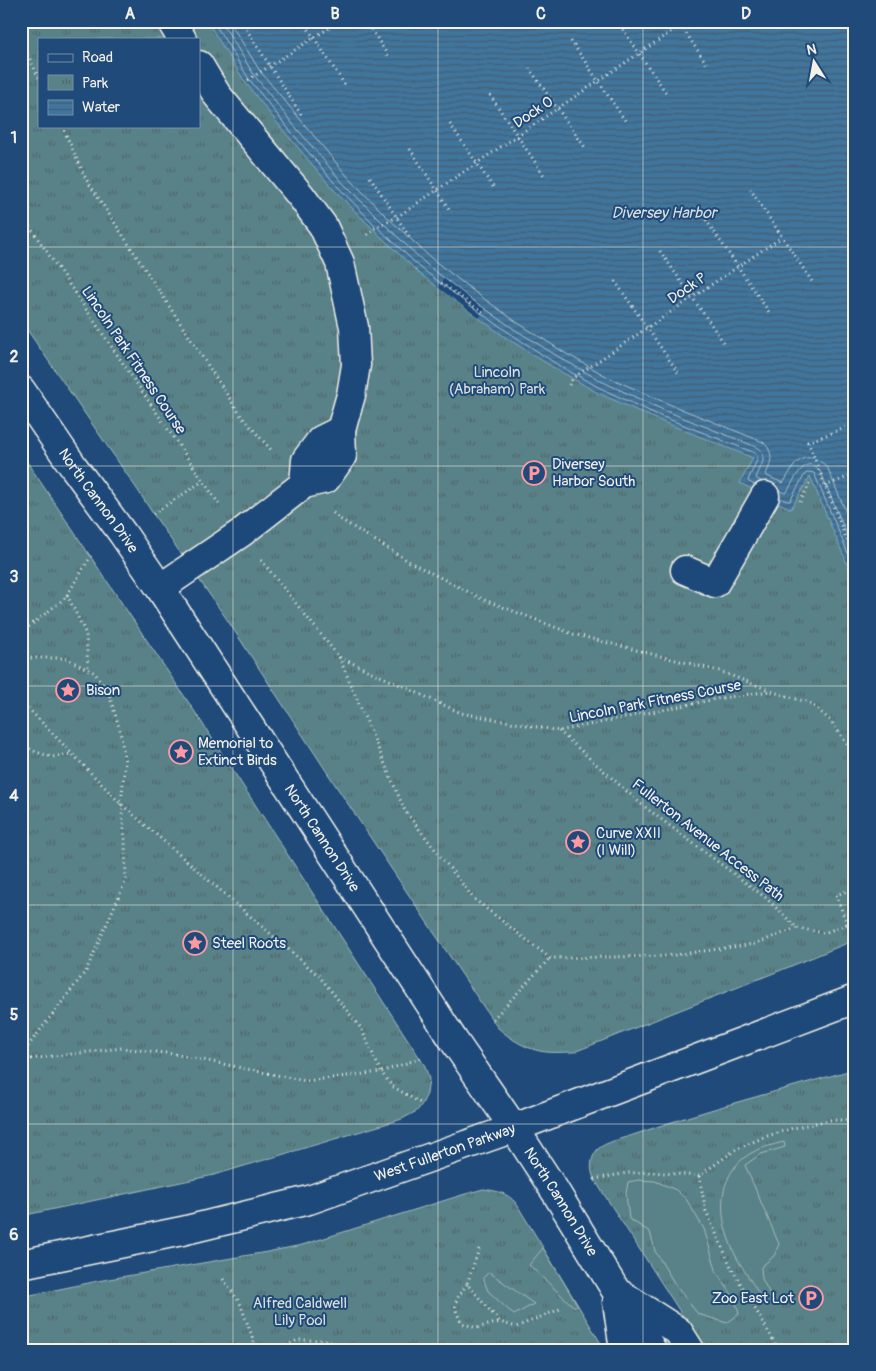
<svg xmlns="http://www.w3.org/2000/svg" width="876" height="1371" font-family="Pangolin,sans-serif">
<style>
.park{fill:url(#park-tufts);stroke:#a6bab8;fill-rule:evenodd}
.garden{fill:#588288;stroke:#a6bab8}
.water{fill:url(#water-rules);stroke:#88a7bb}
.pier{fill:#1f4a7a}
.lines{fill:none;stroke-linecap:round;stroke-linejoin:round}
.shore{stroke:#acbfca;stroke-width:1}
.minor-casing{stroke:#f4f1e8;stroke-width:31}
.major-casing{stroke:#f4f1e8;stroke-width:31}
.path{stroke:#f4f1e8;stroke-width:3;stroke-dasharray:1 4;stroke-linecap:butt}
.minor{stroke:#1f4a7a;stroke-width:28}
.major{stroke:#1f4a7a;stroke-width:28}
.grid{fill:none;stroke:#f4f1e8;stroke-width:1;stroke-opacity:0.55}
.labels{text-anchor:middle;stroke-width:4;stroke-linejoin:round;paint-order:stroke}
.street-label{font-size:15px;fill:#f4f1e8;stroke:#1f4a7a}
.park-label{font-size:15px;fill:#dde0da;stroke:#1f4a7a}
.poi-label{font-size:15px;fill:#f4f1e8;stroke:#1f4a7a;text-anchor:start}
.water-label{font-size:16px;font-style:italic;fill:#d9dedd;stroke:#1f4a7a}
.neatline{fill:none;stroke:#f4f1e8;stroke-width:2}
.grid-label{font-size:16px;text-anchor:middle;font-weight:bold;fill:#f4f1e8}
</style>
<defs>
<pattern id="park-tufts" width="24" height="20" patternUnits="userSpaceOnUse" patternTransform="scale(1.25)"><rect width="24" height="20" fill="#588288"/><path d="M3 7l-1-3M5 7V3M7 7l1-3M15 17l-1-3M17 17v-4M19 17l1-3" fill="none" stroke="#51686a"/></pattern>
<pattern id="water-rules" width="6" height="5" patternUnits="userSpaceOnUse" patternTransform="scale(1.25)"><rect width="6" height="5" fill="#40759d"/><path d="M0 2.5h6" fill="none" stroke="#445e72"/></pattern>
</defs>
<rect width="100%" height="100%" fill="#1f4a7a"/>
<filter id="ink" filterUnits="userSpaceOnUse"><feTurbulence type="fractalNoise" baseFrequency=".02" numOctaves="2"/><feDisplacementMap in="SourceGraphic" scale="10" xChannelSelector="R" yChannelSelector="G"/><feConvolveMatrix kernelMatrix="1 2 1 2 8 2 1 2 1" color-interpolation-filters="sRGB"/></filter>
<g filter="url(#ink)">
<!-- park -->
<g class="park">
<path d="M21,21h834v919l-81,33 -200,79c-9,0 -19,1 -28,0 -18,-2 -35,-12 -49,-25l-161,-241 -110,-168 -73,-104 -14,-22 -118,-171zM39,39h160v87h-160z"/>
<path d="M21,453l174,259 230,354 4,13 -2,15 -5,10 -5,7 -15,8 -188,56 -193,41z"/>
<path d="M855,1069v281h-207l40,-26 -94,-145c-4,-10 -4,-20 3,-29 7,-8 28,-12 39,-16 71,-25 146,-44 219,-65z"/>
<path d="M483,1189c14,2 23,3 33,14l89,147h-584v-53l82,-17 164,-28 35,-7 160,-50z"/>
</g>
<!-- garden -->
<g class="garden">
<path d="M784,1142l1,5 -24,7 -16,11 34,79 -5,12 -13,11 1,12 9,17 -8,4c-12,-20 -28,-40 -35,-63 -10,-28 -8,-64 20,-82 11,-7 23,-10 36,-13z"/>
<path d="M638,1180l17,1 21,9 10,9 18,30 13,44 18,26 4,15 -12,9 -29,-9 -22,-28 -21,-35 -5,-19 -21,-13 -3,-25 2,-12z"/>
<path d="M543,1248l35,58h-5l-44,-41z"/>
<path d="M489,1272l45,32 -20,11 -26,-24 -5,-13z"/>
</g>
<!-- water -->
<path class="water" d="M207,21h648v562l-45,-107 -19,33 -51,-26 13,-25 -97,-39 -58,-26 -42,-24 -48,-30 -43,-31 -46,-35 -46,-44 -39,-39 -51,-60 -38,-48z"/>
<!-- pier -->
<path class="pier" d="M444,278l42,31 -7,9 -42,-31z"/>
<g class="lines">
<!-- shore -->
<g class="shore">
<path d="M213,21l36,58 38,48 51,60 38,39 46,43 46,35 43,30 47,31 42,23 58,27 97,38 2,3v4l-9,20 1,2 6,3"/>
<path d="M221,21l33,54 38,48 50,59 39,39 45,43 45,35 43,30 48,30 41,23 58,27 98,39c9,10 1,19 -3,30l6,4"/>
<path d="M229,21l31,50 88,106 38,39 45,42 45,35 42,30 47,30 41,23 58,26 99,40c11,10 9,20 3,32l1,2 16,7c4,-5 7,-12 11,-17 9,-13 26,-9 34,3l27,65"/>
<path d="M778,490l7,3 2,-1c7,-11 19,-42 34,-19l34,81"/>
<path d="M780,498l7,3h3l15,-27 4,-2 5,1 41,97"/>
</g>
<!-- minor casing -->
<g class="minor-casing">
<g id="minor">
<path d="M171,21l11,18"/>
<path id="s1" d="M21,390l52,76 50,68 37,54 294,453 60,87 41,63 97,159"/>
<path d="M304,484l2,-24 15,-20 20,-10"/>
<path d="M685,570l30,13 50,-87"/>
<path d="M160,588l81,-55 63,-49 22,-5 16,-23 -1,-26 10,-35 5,-30 -2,-38 -14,-64 -17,-37 -22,-30 -84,-101 -18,-30"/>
<path d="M622,1295l56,36 12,19"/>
<path d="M617,1302l7,48"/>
</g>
</g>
<!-- major casing -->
<g class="major-casing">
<g id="major">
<path id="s2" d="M21,1264l161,-33 127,-31 205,-72 341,-129"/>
</g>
</g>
<!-- path -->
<g class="path">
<path d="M241,21l61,95"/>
<path d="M303,21l42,64"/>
<path d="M366,21l23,36"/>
<path d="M427,21l5,8"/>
<path d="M617,21l50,73"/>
<path d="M678,21l30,45"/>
<path d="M21,41l18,37"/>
<path d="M571,41l55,81"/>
<path d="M529,68l57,81"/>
<path d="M248,80l92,-59"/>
<path d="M490,95l55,82"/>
<path d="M450,124l43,63"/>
<path d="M62,126l24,53 155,237 32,36"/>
<path d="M410,149l41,63"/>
<path d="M370,177l41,62"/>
<path d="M750,189l63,94"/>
<path d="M21,214l200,293"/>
<path d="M706,220l63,92"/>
<path d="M367,235l6,-6 24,-12 284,-192"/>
<path d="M660,251l64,92"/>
<path d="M615,281l64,93"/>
<path d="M441,283l42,30"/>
<path d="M569,385l4,-7 209,-141"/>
<path d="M855,424l-47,18 47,119"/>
<path d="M825,486l30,-12"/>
<path d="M800,502l10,-19"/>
<path d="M333,513l7,6 70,43 72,37 91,35 146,37 50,19"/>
<path d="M153,514l50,-33"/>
<path d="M848,544l7,-3"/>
<path d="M261,560l78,97 122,56 98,18 157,-32 54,-8 40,12 21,18 18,26 6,13"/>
<path d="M67,595l19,39 2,35"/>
<path d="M21,633l44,-35 9,-14 17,-28"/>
<path d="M339,657l66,154 69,88 76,59 118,-2 86,-12 43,-16"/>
<path d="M21,660l8,-2h36l30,15 14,21 11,36 5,32 -4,42 4,34 1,42 -40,91 -65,84"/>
<path d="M21,701l100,103 198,172 42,52 20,44 11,14 30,18"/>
<path d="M559,731l82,73 125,94 31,30 27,5 31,-12"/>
<path d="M21,744l15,8 16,5 20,-3"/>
<path d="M847,924l-11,-29 19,-7"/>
<path d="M493,1019l57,-61"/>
<path d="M21,1060l101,-12 52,6 132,27 75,-9 40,-14"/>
<path d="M699,1176l7,35 25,56 48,83"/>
<path d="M594,1179l34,-6 24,-1 47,4 36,-26 29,-13 29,-9 37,-8h25"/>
<path d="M479,1249l-12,35 33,38 16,5 44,-18"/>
<path d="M223,1279l17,24 17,47"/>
<path d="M467,1284c-12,17 -16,20 -5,39l14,5 24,-6"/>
<path d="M277,1350l21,-10h29l16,10"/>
</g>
<!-- minor -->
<use href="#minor" class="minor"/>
<!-- major -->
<use href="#major" class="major"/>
</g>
</g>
<!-- grid -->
<path class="grid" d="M233,21v1329M438,21v1329M643,21v1329M21,247h834M21,466h834M21,686h834M21,905h834M21,1124h834"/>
<!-- icons -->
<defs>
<g id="parking-ring" transform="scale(1.25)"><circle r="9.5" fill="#1f4a7a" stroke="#ff9aa2" stroke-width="1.5"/><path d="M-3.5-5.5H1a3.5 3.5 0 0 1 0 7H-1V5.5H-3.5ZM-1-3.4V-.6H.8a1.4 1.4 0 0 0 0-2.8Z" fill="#ff9aa2"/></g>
<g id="sight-ring" transform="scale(1.25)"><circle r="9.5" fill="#1f4a7a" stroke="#ff9aa2" stroke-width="1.5"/><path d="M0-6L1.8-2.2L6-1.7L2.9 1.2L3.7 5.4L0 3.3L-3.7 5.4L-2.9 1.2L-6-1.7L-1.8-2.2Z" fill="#ff9aa2"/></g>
</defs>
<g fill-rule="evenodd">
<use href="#parking-ring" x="534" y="473"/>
<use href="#sight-ring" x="68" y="690"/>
<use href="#sight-ring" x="181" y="752"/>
<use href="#sight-ring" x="578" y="842"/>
<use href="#sight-ring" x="195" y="943"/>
<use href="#parking-ring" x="811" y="1298"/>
</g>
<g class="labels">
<!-- street labels -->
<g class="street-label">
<text transform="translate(533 112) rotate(-34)" y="5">Dock O</text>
<text transform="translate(687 288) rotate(-34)" y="5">Dock P</text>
<text transform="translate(134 360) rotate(56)" y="5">Lincoln Park Fitness Course</text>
<text dy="5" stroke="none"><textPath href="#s1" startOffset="135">North Cannon Drive</textPath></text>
<text transform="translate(655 701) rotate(-11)" y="5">Lincoln Park Fitness Course</text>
<text dy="5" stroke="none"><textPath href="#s1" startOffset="540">North Cannon Drive</textPath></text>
<text transform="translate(708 840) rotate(38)" y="5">Fullerton Avenue Access Path</text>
<text dy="5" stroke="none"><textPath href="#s2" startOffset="439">West Fullerton Parkway</textPath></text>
<text dy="5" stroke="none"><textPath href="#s1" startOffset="975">North Cannon Drive</textPath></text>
</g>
<!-- park labels -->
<g class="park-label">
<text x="497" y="377">Lincoln<tspan x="497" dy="17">(Abraham) Park</tspan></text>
<text x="300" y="1308">Alfred Caldwell<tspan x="300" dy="17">Lily Pool</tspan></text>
</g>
<!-- poi labels -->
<g class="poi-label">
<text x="552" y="469">Diversey<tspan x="552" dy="17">Harbor South</tspan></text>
<text x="86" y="695">Bison</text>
<text x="198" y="748">Memorial to<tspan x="198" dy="17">Extinct Birds</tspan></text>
<text x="596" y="838">Curve XXII<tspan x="596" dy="17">(I Will)</tspan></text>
<text x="212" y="948">Steel Roots</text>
<text x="794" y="1303" text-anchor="end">Zoo East Lot</text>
</g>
<!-- water labels -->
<g class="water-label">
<text x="664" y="218">Diversey Harbor</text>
</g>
</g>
<!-- margin -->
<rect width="876" height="1371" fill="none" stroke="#1f4a7a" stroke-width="55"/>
<!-- legend -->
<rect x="38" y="38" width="162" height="90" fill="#1f4a7a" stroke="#748da6"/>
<rect x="48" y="54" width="25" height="8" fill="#1f4a7a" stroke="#748da6"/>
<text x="82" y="62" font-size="15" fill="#f4f1e8">Road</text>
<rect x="48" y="75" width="25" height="15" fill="url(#park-tufts)" stroke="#748da6"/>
<text x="82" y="88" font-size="15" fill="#f4f1e8">Park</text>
<rect x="48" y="100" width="25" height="15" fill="url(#water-rules)" stroke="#748da6"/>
<text x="82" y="112" font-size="15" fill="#f4f1e8">Water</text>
<!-- north arrow -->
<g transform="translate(814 62) rotate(349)" stroke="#1f4a7a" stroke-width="4" paint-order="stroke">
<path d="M0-4L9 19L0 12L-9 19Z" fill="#f4f1e8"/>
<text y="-8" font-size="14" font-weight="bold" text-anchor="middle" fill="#f4f1e8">N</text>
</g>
<rect x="28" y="28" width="820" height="1316" class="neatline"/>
<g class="grid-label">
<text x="130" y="19">A</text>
<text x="335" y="19">B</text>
<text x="541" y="19">C</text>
<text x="746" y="19">D</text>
<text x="14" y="143">1</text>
<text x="14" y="362">2</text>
<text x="14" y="582">3</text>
<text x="14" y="801">4</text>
<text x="14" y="1020">5</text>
<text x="14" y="1240">6</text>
</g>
</svg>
